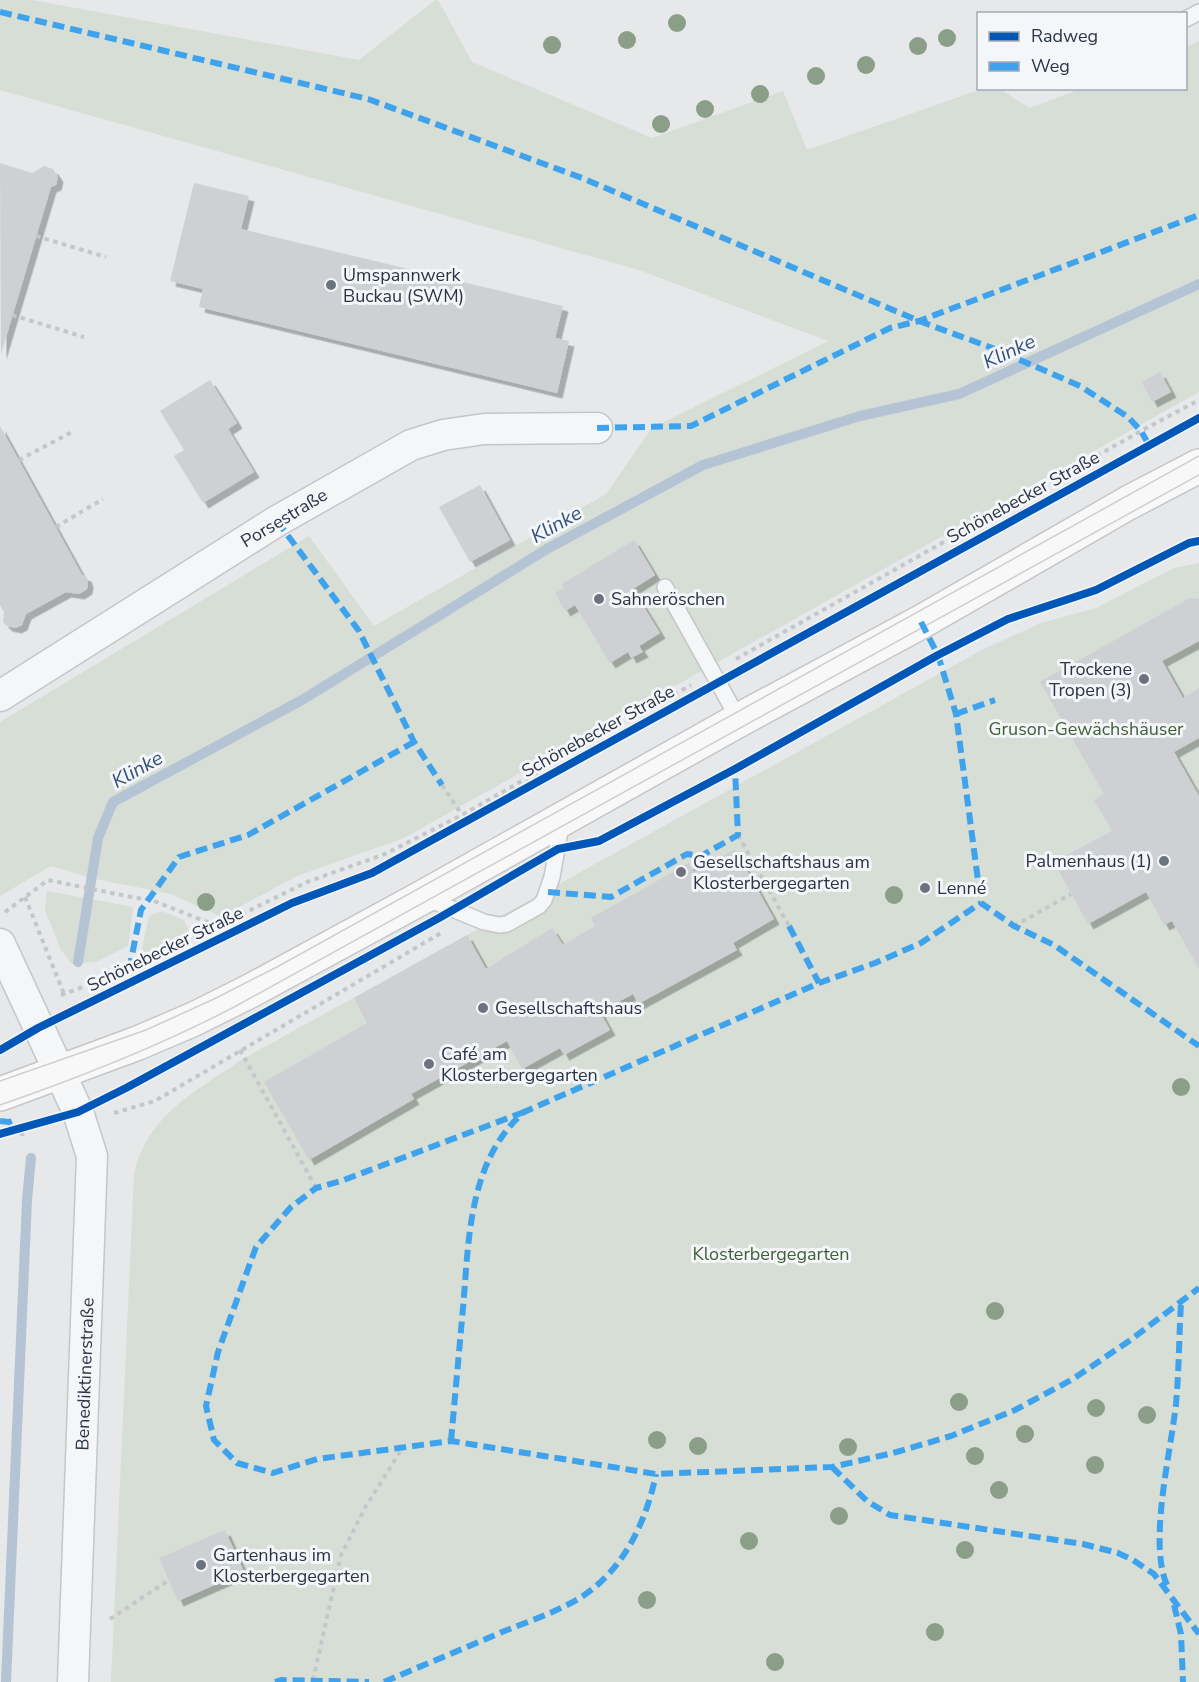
<svg xmlns="http://www.w3.org/2000/svg" width="1199" height="1682" font-family="'Nunito Sans',sans-serif">
<style>
.green{fill:#d6ded6}
.lines{fill:none;stroke-linecap:round;stroke-linejoin:round}
.stream{stroke:#b4c4d5;stroke-width:10}
.building{fill:#ced0d3;filter:url(#shadow)}
.lane-casing{stroke:#c4c6c8;stroke-width:18}
.street-casing{stroke:#c4c6c8;stroke-width:33}
.secondary-casing{stroke:#c4c6c8;stroke-width:36}
.path{stroke:#c5c6ca;stroke-width:4;stroke-dasharray:4.5 4.5;stroke-linecap:butt}
.lane{stroke:#f5f6f7;stroke-width:15}
.street{stroke:#f5f6f7;stroke-width:30}
.secondary{stroke:#f8f8f8;stroke-width:33}
.tram{stroke:#cecfd2;stroke-width:1.5}
.quiet{stroke:#3ea3ec;stroke-width:6;stroke-dasharray:12 6;stroke-linecap:butt}
.cycleway-casing{stroke:#f4f6f9;stroke-width:11}
.cycleway{stroke:#0057b8;stroke-width:8}
.tree{fill:#8a9e88}
.poi-dot{fill:#6c737f;stroke:#f4f6f9;stroke-width:2}
.labels{text-anchor:middle;stroke-width:6;stroke-linejoin:round;paint-order:stroke}
.poi-label{font-size:18px;fill:#2b3445;stroke:#f4f6f9;text-anchor:start}
.street-label{font-size:18px;fill:#2b3445;stroke:#f4f6f9}
.park-label{font-size:18px;fill:#3f6138;stroke:#f4f6f9}
.water-label{font-size:20px;font-style:italic;fill:#34527a;stroke:#f4f6f9}
</style>
<defs>
<filter id="shadow"><feDropShadow dx="5.5" dy="5.5" stdDeviation="0" flood-color="#0004"/></filter>
</defs>
<rect width="100%" height="100%" fill="#e6e8ea"/>
<!-- green -->
<g class="green">
<path d="M0,0h32l327,60 76,-60h3l34,62 180,76 131,-47 24,59 175,-61h18l30,19 50,-19 106,-1v-41l13,-6v351l-795,446 -107,38 -76,41 -50,-23 -80,-16 -40,-12 -51,30v-174l309,-186 65,90 232,-132 46,-66 176,-87 -189,-71 -639,-180z"/>
<path d="M1199,563v1119h-1088l23,-508c13,-59 61,-82 107,-114l741,-410 59,-27 55,-15 78,-40z"/>
<path d="M47,891l86,16 -5,39 -32,16 -24,2 -11,-14 -16,-40z"/>
<path d="M162,911l22,9 5,11 -3,10 -33,17 -8,-1 -3,-8 7,-33z"/>
</g>
<g class="lines">
<!-- stream -->
<g class="stream">
<path d="M78,962l20,-124 15,-36 189,-102 245,-151 156,-84 157,-49 99,-22 240,-110"/>
<path d="M6,1682l21,-482 4,-42"/>
</g>
</g>
<!-- building -->
<g class="building">
<path d="M0,163l32,10 12,-7 9,3 5,8 -2,8 -5,2 -50,167z"/>
<path d="M194,183l55,13 -8,33 322,77 -8,32 14,3 -12,52 -358,-86 4,-18 -33,-8z"/>
<path d="M1160,372l11,20 -19,10 -10,-20z"/>
<path d="M210,380l27,43 -9,6 26,43 -51,31 -29,-47 10,-6 -24,-39z"/>
<path d="M0,426l82,149 4,1 2,6 -1,7 -8,5 -13,-2 -40,22 -4,11 -6,3 -9,-2 -4,-4 1,-10 -4,-7z"/>
<path d="M480,485l30,55 -40,22 -31,-55z"/>
<path d="M634,540l21,35 -22,14 27,44 -21,13 4,6 -12,6 -3,-6 -18,11 -35,-58 -10,6 -10,-18 9,-5 -2,-4z"/>
<path d="M1190,598l9,1v42l-37,20 21,37 16,-10v50l-25,14 25,44v173l-27,-48 -8,4 -18,-33 -58,32 -34,-62 58,-31 -18,-31 10,-6 -64,-112z"/>
<path d="M735,849l39,70 -41,24 4,7 -99,54 -5,-10 -33,18 10,18 -46,25 -4,-7 -38,21 -15,-28 -96,53 3,5 -105,61 -45,-78 103,-59 -13,-25 113,-63 19,34 66,-41 11,17 32,-19 -4,-8 98,-55 5,9z"/>
<path d="M225,1530l19,42 -66,29 -19,-43z"/>
</g>
<g class="lines">
<!-- lane casing -->
<g class="lane-casing">
<g id="lane">
<path d="M1186,19l13,-7"/>
<path d="M665,587l74,133"/>
<path d="M423,897l61,25 15,3 8,-1 32,-18 5,-6 8,-23 10,-57"/>
</g>
</g>
<!-- street casing -->
<g class="street-casing">
<g id="street">
<path d="M0,696l277,-175 134,-76 32,-10 41,-6 113,-1"/>
<path d="M0,944l78,168 14,44 -19,526"/>
</g>
</g>
<!-- secondary casing -->
<g class="secondary-casing">
<path id="secondary" d="M0,1094l138,-51 56,-24 58,-29 171,-93 316,-177 182,-98 207,-119 71,-37"/>
</g>
<!-- path -->
<g class="path">
<path d="M36,236l70,21"/>
<path d="M12,315l72,22"/>
<path d="M19,460l53,-28"/>
<path d="M56,527l47,-28"/>
<path d="M736,659l405,-228 58,-31"/>
<path d="M442,785l20,30"/>
<path d="M738,835l51,91"/>
<path d="M25,897l39,97"/>
<path d="M5,912l43,-32 88,18 13,1 68,27"/>
<path d="M1014,926l57,-32"/>
<path d="M61,995l68,-25 178,-88 78,-28 77,-39 229,-130"/>
<path d="M240,1050l76,138"/>
<path d="M114,1113l41,-12 286,-168"/>
<path d="M19,1123l4,14"/>
<path d="M110,1619l59,-39"/>
<path d="M313,1680l28,-125 25,-49 37,-59"/>
</g>
<!-- lane -->
<use href="#lane" class="lane"/>
<!-- street -->
<use href="#street" class="street"/>
<!-- secondary -->
<use href="#secondary" class="secondary"/>
<!-- tram -->
<g class="tram">
<path d="M0,1081l146,-51 68,-31 63,-32 922,-511"/>
<path d="M0,1105c81,-28 160,-59 236,-99l963,-531"/>
</g>
<!-- quiet -->
<g class="quiet">
<path d="M0,12l368,87 214,79 337,143 76,28 85,37 48,31 13,14 8,14"/>
<path d="M597,428l94,-2 199,-98 29,-7 280,-106"/>
<path d="M277,521l82,110 55,111 28,43"/>
<path d="M921,622l17,33 18,59 25,189 33,23 40,19 145,101"/>
<path d="M956,714l39,-14"/>
<path d="M548,892l63,5 76,-43 14,2 37,-21 -3,-66"/>
<path d="M789,926l30,57"/>
<path d="M129,970l12,-60 38,-53 69,-22 166,-93"/>
<path d="M524,1112l-183,69 -25,7 -25,19 -35,40 -38,105 -12,54 8,34 23,23 36,10 44,-14 134,-18 205,33 176,-7 61,-14 58,-17 64,-26 58,-31 56,-38 70,-53"/>
<path d="M0,1121l9,1 8,-3"/>
<path d="M451,1441c4,-44 8,-89 12,-133 6,-68 5,-147 61,-196l295,-129 56,-20 46,-20 60,-40"/>
<path d="M832,1467l35,34 23,14 193,29 35,9 15,7 21,14 45,60"/>
<path d="M1167,1585c-19,-42 4,-134 9,-181 3,-34 3,-68 5,-101"/>
<path d="M1174,1605l7,29 2,48"/>
<path d="M275,1682l6,-2 88,2"/>
<path d="M384,1682c39,-17 79,-33 118,-50 25,-10 52,-19 76,-33 44,-26 68,-76 78,-125"/>
</g>
<!-- cycleway casing -->
<g class="cycleway-casing">
<g id="cycleway">
<path d="M0,1050l38,-22 254,-125 80,-30 827,-455"/>
<path d="M0,1134l78,-22 48,-24 313,-170 119,-69 41,-8 136,-72 203,-114 70,-36 88,-29 93,-47 10,-2"/>
</g>
</g>
<!-- cycleway -->
<use href="#cycleway" class="cycleway"/>
</g>
<!-- trees -->
<g class="tree">
<circle cx="677" cy="23" r="9"/>
<circle cx="947" cy="38" r="9"/>
<circle cx="627" cy="40" r="9"/>
<circle cx="552" cy="45" r="9"/>
<circle cx="918" cy="46" r="9"/>
<circle cx="866" cy="65" r="9"/>
<circle cx="816" cy="76" r="9"/>
<circle cx="760" cy="94" r="9"/>
<circle cx="705" cy="109" r="9"/>
<circle cx="661" cy="124" r="9"/>
<circle cx="894" cy="895" r="9"/>
<circle cx="206" cy="902" r="9"/>
<circle cx="1181" cy="1087" r="9"/>
<circle cx="995" cy="1311" r="9"/>
<circle cx="959" cy="1402" r="9"/>
<circle cx="1096" cy="1408" r="9"/>
<circle cx="1147" cy="1415" r="9"/>
<circle cx="1025" cy="1434" r="9"/>
<circle cx="657" cy="1440" r="9"/>
<circle cx="698" cy="1446" r="9"/>
<circle cx="848" cy="1447" r="9"/>
<circle cx="975" cy="1456" r="9"/>
<circle cx="1095" cy="1465" r="9"/>
<circle cx="999" cy="1490" r="9"/>
<circle cx="839" cy="1516" r="9"/>
<circle cx="749" cy="1541" r="9"/>
<circle cx="965" cy="1550" r="9"/>
<circle cx="647" cy="1600" r="9"/>
<circle cx="935" cy="1632" r="9"/>
<circle cx="775" cy="1662" r="9"/>
</g>
<!-- markers -->
<g class="poi-dot">
<circle cx="331" cy="285" r="6"/>
<circle cx="599" cy="599" r="6"/>
<circle cx="1144" cy="679" r="6"/>
<circle cx="1164" cy="861" r="6"/>
<circle cx="681" cy="872" r="6"/>
<circle cx="925" cy="888" r="6"/>
<circle cx="483" cy="1008" r="6"/>
<circle cx="429" cy="1064" r="6"/>
<circle cx="201" cy="1565" r="6"/>
</g>
<g class="labels">
<!-- poi labels -->
<g class="poi-label">
<text x="343" y="281">Umspannwerk<tspan x="343" dy="21">Buckau (SWM)</tspan></text>
<text x="611" y="605">Sahneröschen</text>
<text x="1132" y="675" text-anchor="end">Trockene<tspan x="1132" dy="21">Tropen (3)</tspan></text>
<text x="1152" y="867" text-anchor="end">Palmenhaus (1)</text>
<text x="693" y="868">Gesellschaftshaus am<tspan x="693" dy="21">Klosterbergegarten</tspan></text>
<text x="937" y="894">Lenné</text>
<text x="495" y="1014">Gesellschaftshaus</text>
<text x="441" y="1060">Café am<tspan x="441" dy="21">Klosterbergegarten</tspan></text>
<text x="213" y="1561">Gartenhaus im<tspan x="213" dy="21">Klosterbergegarten</tspan></text>
</g>
<!-- street labels -->
<g class="street-label">
<text transform="translate(1023 497) rotate(-29)" y="6">Schönebecker Straße</text>
<text transform="translate(284 518) rotate(-31)" y="6">Porsestraße</text>
<text transform="translate(598 731) rotate(-29)" y="6">Schönebecker Straße</text>
<text transform="translate(165 949) rotate(-26)" y="6">Schönebecker Straße</text>
<text transform="translate(85 1374) rotate(-88)" y="6">Benediktinerstraße</text>
</g>
<!-- park labels -->
<g class="park-label">
<text x="1086" y="735">Gruson-Gewächshäuser</text>
<text x="771" y="1260">Klosterbergegarten</text>
</g>
<!-- water labels -->
<g class="water-label">
<text transform="translate(1009 351) rotate(-25)" y="7">Klinke</text>
<text transform="translate(556 524) rotate(-29)" y="7">Klinke</text>
<text transform="translate(137 769) rotate(-29)" y="7">Klinke</text>
</g>
</g>
<!-- legend -->
<rect x="977" y="12" width="210" height="78" fill="#f4f6f9" stroke="#a4a8b1" stroke-width="1.5"/>
<rect x="989" y="32" width="30" height="9" fill="#0057b8" stroke="#a4a8b1" stroke-width="1.5"/>
<text x="1031" y="42" font-size="18" fill="#2b3445">Radweg</text>
<rect x="989" y="62" width="30" height="9" fill="#3ea3ec" stroke="#a4a8b1" stroke-width="1.5"/>
<text x="1031" y="72" font-size="18" fill="#2b3445">Weg</text>
</svg>
